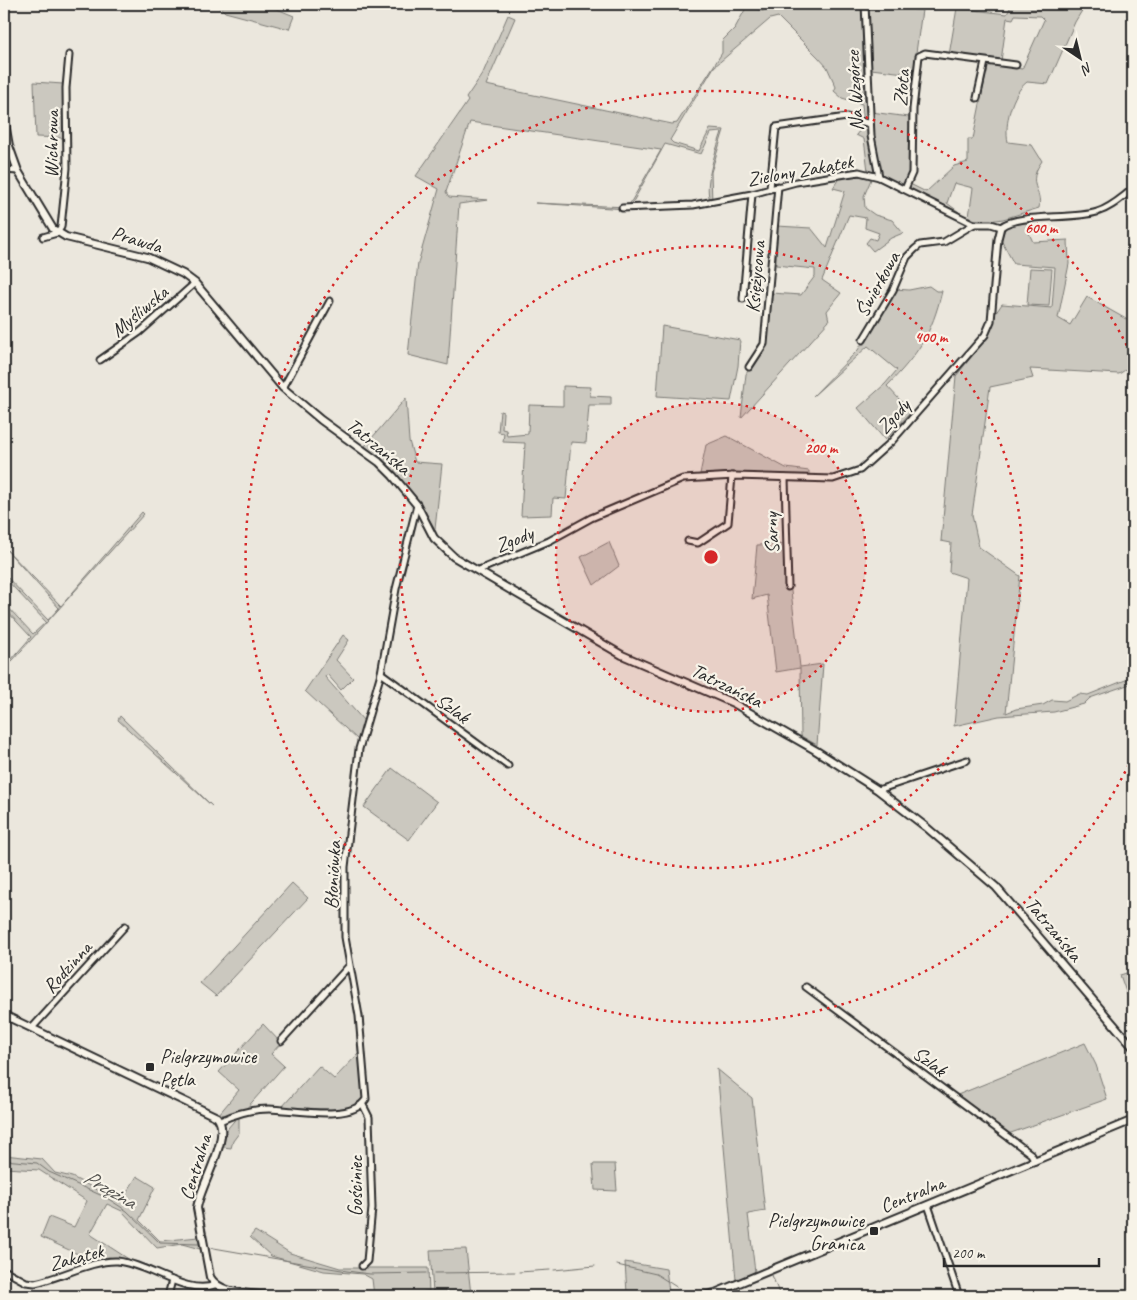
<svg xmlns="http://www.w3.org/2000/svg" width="1137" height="1300" font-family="Caveat,sans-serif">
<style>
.green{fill:#cbc8bf;stroke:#7b7a75}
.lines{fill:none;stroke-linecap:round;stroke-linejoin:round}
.stream{stroke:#72716c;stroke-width:1}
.minor-casing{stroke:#2b2b2b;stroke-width:9}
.tertiary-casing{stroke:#2b2b2b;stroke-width:10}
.minor{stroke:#f7f3e8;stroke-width:5}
.tertiary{stroke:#f7f3e8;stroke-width:6}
.ring{fill:none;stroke:#d62828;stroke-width:2.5;stroke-dasharray:2.5 5}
.poi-dot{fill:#2b2b2b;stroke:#f7f3e8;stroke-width:2}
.labels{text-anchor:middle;stroke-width:4.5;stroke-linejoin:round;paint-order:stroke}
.street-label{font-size:20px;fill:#2b2b2b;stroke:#f7f3e8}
.poi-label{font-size:20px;fill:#2b2b2b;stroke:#f7f3e8;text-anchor:start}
.water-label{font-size:21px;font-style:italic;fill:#555451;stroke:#f7f3e8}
.centre{fill:#d62828;stroke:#f7f3e8;stroke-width:2.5}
.ring-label{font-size:15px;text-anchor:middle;font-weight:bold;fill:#d62828;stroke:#f7f3e8;stroke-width:4.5;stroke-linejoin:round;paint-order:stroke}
</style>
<rect width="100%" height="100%" fill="#ebe7dd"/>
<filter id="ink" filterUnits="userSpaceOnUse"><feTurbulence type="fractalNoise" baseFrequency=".02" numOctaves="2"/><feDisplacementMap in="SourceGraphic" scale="10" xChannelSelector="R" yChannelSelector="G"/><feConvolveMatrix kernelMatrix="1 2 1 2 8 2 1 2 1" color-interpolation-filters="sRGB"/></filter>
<g filter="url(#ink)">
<!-- green -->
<g class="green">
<path d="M217,4h48l29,12 -5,13 -64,-17z"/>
<path d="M772,4h90l2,85 5,52 7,31 -8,-1 -4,-32 -8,-4 8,-10 -2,-21 -20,-6 -8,-7 2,-4 -9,-20 -9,-10 -40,-40 -8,2 -56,48 -44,73 3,3 26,8 11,-22 14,1 -13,42 1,31c-11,-13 5,-55 10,-71l-11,1 -10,21 -36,-10 -36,65h-3l-91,-6 93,4 33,-57 -191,-28 -24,70 3,5 39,3 -29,4 -11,161 -40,-10 10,-92 21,-74 -23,-13 52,-75 -2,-3 17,-25 25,-58 7,3 -29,67 186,39 5,-1 45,-70v-12l13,-13 12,-22 16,5z"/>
<path d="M867,4c19,0 36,6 55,6l-9,64 -42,-5z"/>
<path d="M1012,4h74l-11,18 -27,62 -21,-2c-15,11 -23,42 -19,60l24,3 10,16c-17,24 1,28 -3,47l-36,11 -28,4 -6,-6 4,-29 -19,-5 -7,20 12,9 -51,-24 2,-4 16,8 28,-26 14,-4v-23h5l15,-75 34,5 22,-49 -4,-4 -25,-1 -2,4 -6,-1 -6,43 -52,-6 8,-47 50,6z"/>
<path d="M34,82l29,2 1,54 -28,-1z"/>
<path d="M871,112l38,5 1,54 -6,16 -21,-11 -11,-42z"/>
<path d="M850,176l22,1 -8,19 1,12 10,7 17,5 11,13 -12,5 -18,13 -7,-8 4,-5 6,2 3,-7 -14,-5 1,-10 -17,-3 -27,65 19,13 -14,18 2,10 -88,97 5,-44 20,-31 5,-50 30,2 14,-19v-7l-39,-4 1,-39 34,2 16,20 18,-57 -12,-3 6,-10z"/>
<path d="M1031,222l-3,9 5,11 35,-2 1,24 -11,54 12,7 17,-28 46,26v42l-14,9 -89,-5 3,9 -43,9 -18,128 7,32 41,29 -14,137 10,-4 27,-4 9,-5 13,1 14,-7 9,1 45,-18v6l-43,15 -6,6 -30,8 -55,4 -45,10 13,-148 -18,-6 2,-29 -10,-2 15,-165 28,-35 9,-24 9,-13 50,4 3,-41 -41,-3 -13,-24 5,-14z"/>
<path d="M1030,268l22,1 -3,37 -22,-1z"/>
<path d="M929,286l7,5h6c-10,43 -24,63 -55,95l24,26 -26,28 -27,-32 27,-24 12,-14 -29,-24 -55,50 45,-46 36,-61 15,1z"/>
<path d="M662,326l78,14 -2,26 -7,35 -74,-5z"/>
<path d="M563,386l28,1 -1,9 21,1v8h-22l-3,38 -15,-1 -5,57 -13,-1 -1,17 -31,1 4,-73 -22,-1 1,-9 -6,-1 2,-21 3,1 -1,17 4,1 1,6 21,-2 1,-29 34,1z"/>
<path d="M406,398l3,43 6,21 27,2 -7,65c-19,-33 -39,-60 -70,-83z"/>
<path d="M727,436l59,32 23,3v4l-109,-1 6,-29z"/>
<path d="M142,512l2,2 -140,156v-2l27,-31 -27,-29v-5l29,31 13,-12 -42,-45v-3l44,46 11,-12 -55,-61 57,59z"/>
<path d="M609,542l10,24 -25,19 -13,-28z"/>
<path d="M784,544l2,39h4l10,84 23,-3 -6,81 -16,-9 -1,-68 -24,4 -9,-77 -15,4 5,-54z"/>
<path d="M343,635l6,5 -13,20 17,18 -12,12 -14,-16 -2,3 39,44 -6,19 -53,-49z"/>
<path d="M120,716l92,90 -94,-86z"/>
<path d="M392,768l45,34 -28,38 -45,-33z"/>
<path d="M292,883l16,15 -92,98 -16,-13z"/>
<path d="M1133,971v38h-1l-12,-34z"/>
<path d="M263,1024l18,19 -10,11 13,12 -39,44 -20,5 -6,-1 20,-24 -20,-18z"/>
<path d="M1085,1043l11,22 11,34 -99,35 -53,-38z"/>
<path d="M359,1053l4,49 -16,8 -65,-3 37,-41 15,13z"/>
<path d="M717,1069l35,29 13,113 -17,3 7,58 -19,8z"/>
<path d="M239,1115v18l-6,8 -2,7 -8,-1 5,-19z"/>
<path d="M4,1155l38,4 13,14 17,4 49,25 16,-26 18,11 -16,33 21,21 38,-4 2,12 -18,-5 -25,4 -35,-37 -15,-7 -17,30 40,26 -22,-3 -13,5 -54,-25 8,-20 25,10 13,-26 -48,-31 -35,-2z"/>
<path d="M593,1164h22l2,27 -22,-1z"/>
<path d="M255,1231l35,22 50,15h88l1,25 -17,3h-38l-2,-17 -9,-5 -39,-3 -53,-15 -21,-19z"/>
<path d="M466,1249l5,46 -38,-2 -3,-43z"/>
<path d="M625,1262l41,7 3,23 -42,1z"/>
</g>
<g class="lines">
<!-- stream -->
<g class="stream">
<path d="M4,1160l33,3 12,9 58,26 20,13 33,32 38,1"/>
<path d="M208,1247l139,24 23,3 56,-1"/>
<path d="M617,1265l39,9 30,19 16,1"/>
<path d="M554,1270l41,-4"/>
<path d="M519,1272l31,-2"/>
<path d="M435,1273l80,-1"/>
<path d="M772,1275l8,21"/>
</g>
<!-- minor casing -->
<g class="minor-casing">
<g id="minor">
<path d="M865,4l6,132 8,41"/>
<path d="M977,98l8,-36"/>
<path d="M4,170l14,1"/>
<path d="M770,188l6,-61 71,-10 23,7"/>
<path d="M905,189l7,-16 1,-64 6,-53 6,-3 91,12"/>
<path d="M622,208l71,-3 59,-11 44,-12 63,-10 20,5 95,47h17l10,3"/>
<path d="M43,237l14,-4 4,-6 6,-59 -1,-80 3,-33"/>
<path d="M743,299l9,-105"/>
<path d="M863,340l30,-50 14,-33 8,-8 5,-4 24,-3 30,-18"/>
<path d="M100,360l40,-28 55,-49"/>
<path d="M749,367l15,-23 14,-158"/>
<path d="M283,388l47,-87"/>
<path d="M785,478l3,109"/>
<path d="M688,541l10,2 30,-20 4,-47"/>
<path d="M479,570l70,-29 42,-23 92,-39 52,-3 98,3 27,-9 31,-28 94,-107 6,-14 7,-82 3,-12c16,-14 72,-7 96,-15 14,-4 25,-15 36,-23"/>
<path d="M381,673l127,93"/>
<path d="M878,790l89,-30"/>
<path d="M806,987l225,167 4,7"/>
<path d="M32,1028l93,-102"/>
<path d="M281,1041l68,-75"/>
<path d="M220,1121c15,-7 32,-12 49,-12 23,0 83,14 97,-10l-7,-83 -14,-79v-70l14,-118 22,-76 15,-84 21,-84"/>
<path d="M928,1205l31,91"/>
<path d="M362,1266l5,-5 5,-53 -3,-91 -6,-12"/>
<path d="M4,1270l22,12 9,1c25,-5 57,-23 82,-22 32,3 69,35 98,24"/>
<path d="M168,1296l4,-16"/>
</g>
</g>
<!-- tertiary casing -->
<g class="tertiary-casing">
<g id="tertiary">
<path d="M4,118l5,28 9,25 35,58 13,8 81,20 36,17 12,9 88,105 38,32 58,42 14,14 24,29 17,33 20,19 168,98 111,48 82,47 63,40 48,37 70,60 137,160"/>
<path d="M4,1015l213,102c16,19 -17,68 -20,91l13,69c10,18 40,16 59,19"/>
<path d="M426,1296h26"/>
<path d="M703,1296l12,-3 418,-173"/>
</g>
</g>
<!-- minor -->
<use href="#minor" class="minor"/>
<!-- tertiary -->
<use href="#tertiary" class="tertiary"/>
</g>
</g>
<!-- distance rings -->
<circle cx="711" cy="557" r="155" fill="#d62828" fill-opacity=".12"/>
<g class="ring">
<circle cx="711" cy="557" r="155"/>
<circle cx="711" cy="557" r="311"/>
<path d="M1132 758A466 466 0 1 1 1132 356"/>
</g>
<!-- markers -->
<g class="poi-dot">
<rect x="145" y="1062" width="10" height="10" rx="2.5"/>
<rect x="869" y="1226" width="10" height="10" rx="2.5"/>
</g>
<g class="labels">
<!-- street labels -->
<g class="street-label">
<text transform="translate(901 88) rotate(-85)" y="7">Złota</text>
<text transform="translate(854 91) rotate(-93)" y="7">Na Wzgórze</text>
<text transform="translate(51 144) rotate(-89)" y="7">Wichrowa</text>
<text transform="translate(800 170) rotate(-10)" y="7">Zielony Zakątek</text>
<text transform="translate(137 239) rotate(17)" y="7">Prawda</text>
<text transform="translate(755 277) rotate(-85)" y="7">Księżycowa</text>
<text transform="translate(877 284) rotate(-61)" y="7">Świerkowa</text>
<text transform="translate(139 311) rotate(-40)" y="7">Myśliwska</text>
<text transform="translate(893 416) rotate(-48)" y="7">Zgody</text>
<text transform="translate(379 446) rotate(40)" y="7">Tatrzańska</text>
<text transform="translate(771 533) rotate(-92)" y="7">Sarny</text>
<text transform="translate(514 539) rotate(-22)" y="7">Zgody</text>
<text transform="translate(727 685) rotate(26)" y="7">Tatrzańska</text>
<text transform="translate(453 708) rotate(36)" y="7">Szlak</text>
<text transform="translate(332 875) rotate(-87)" y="7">Błoniówka</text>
<text transform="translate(1054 929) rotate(50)" y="7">Tatrzańska</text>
<text transform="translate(67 967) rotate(-48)" y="7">Rodzinna</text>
<text transform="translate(930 1061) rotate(37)" y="7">Szlak</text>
<text transform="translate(195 1167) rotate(-73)" y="7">Centralna</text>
<text transform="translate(355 1186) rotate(-90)" y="7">Gościniec</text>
<text transform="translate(912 1194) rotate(-22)" y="7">Centralna</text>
<text transform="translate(76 1257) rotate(-15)" y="7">Zakątek</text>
</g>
<!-- poi labels -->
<g class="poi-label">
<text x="160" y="1063">Pielgrzymowice<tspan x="160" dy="23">Pętla</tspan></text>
<text x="864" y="1227" text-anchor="end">Pielgrzymowice<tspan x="864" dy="23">Granica</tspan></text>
</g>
<!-- water labels -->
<g class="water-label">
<text transform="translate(110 1189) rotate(30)" y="7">Przężna</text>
</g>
</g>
<circle cx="711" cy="557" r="8" class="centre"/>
<g class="ring-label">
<text x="1041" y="233">600 m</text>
<text x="931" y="342">400 m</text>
<text x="821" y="453">200 m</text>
</g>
<!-- margin -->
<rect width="1137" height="1300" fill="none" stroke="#f7f3e8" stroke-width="20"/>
<rect x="10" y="10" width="1117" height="1280" fill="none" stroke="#2b2b2b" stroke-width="2" filter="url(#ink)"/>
<!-- north arrow -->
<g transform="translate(1080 58) rotate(145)" stroke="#f7f3e8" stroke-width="4" paint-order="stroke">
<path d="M0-4L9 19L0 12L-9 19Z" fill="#2b2b2b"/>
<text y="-8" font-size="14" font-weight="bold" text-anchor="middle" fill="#2b2b2b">N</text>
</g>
<!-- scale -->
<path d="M944 1258v8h155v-8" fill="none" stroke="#2b2b2b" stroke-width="2.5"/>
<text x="952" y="1258" font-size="15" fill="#2b2b2b" stroke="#f7f3e8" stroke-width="4" paint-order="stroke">200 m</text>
</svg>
